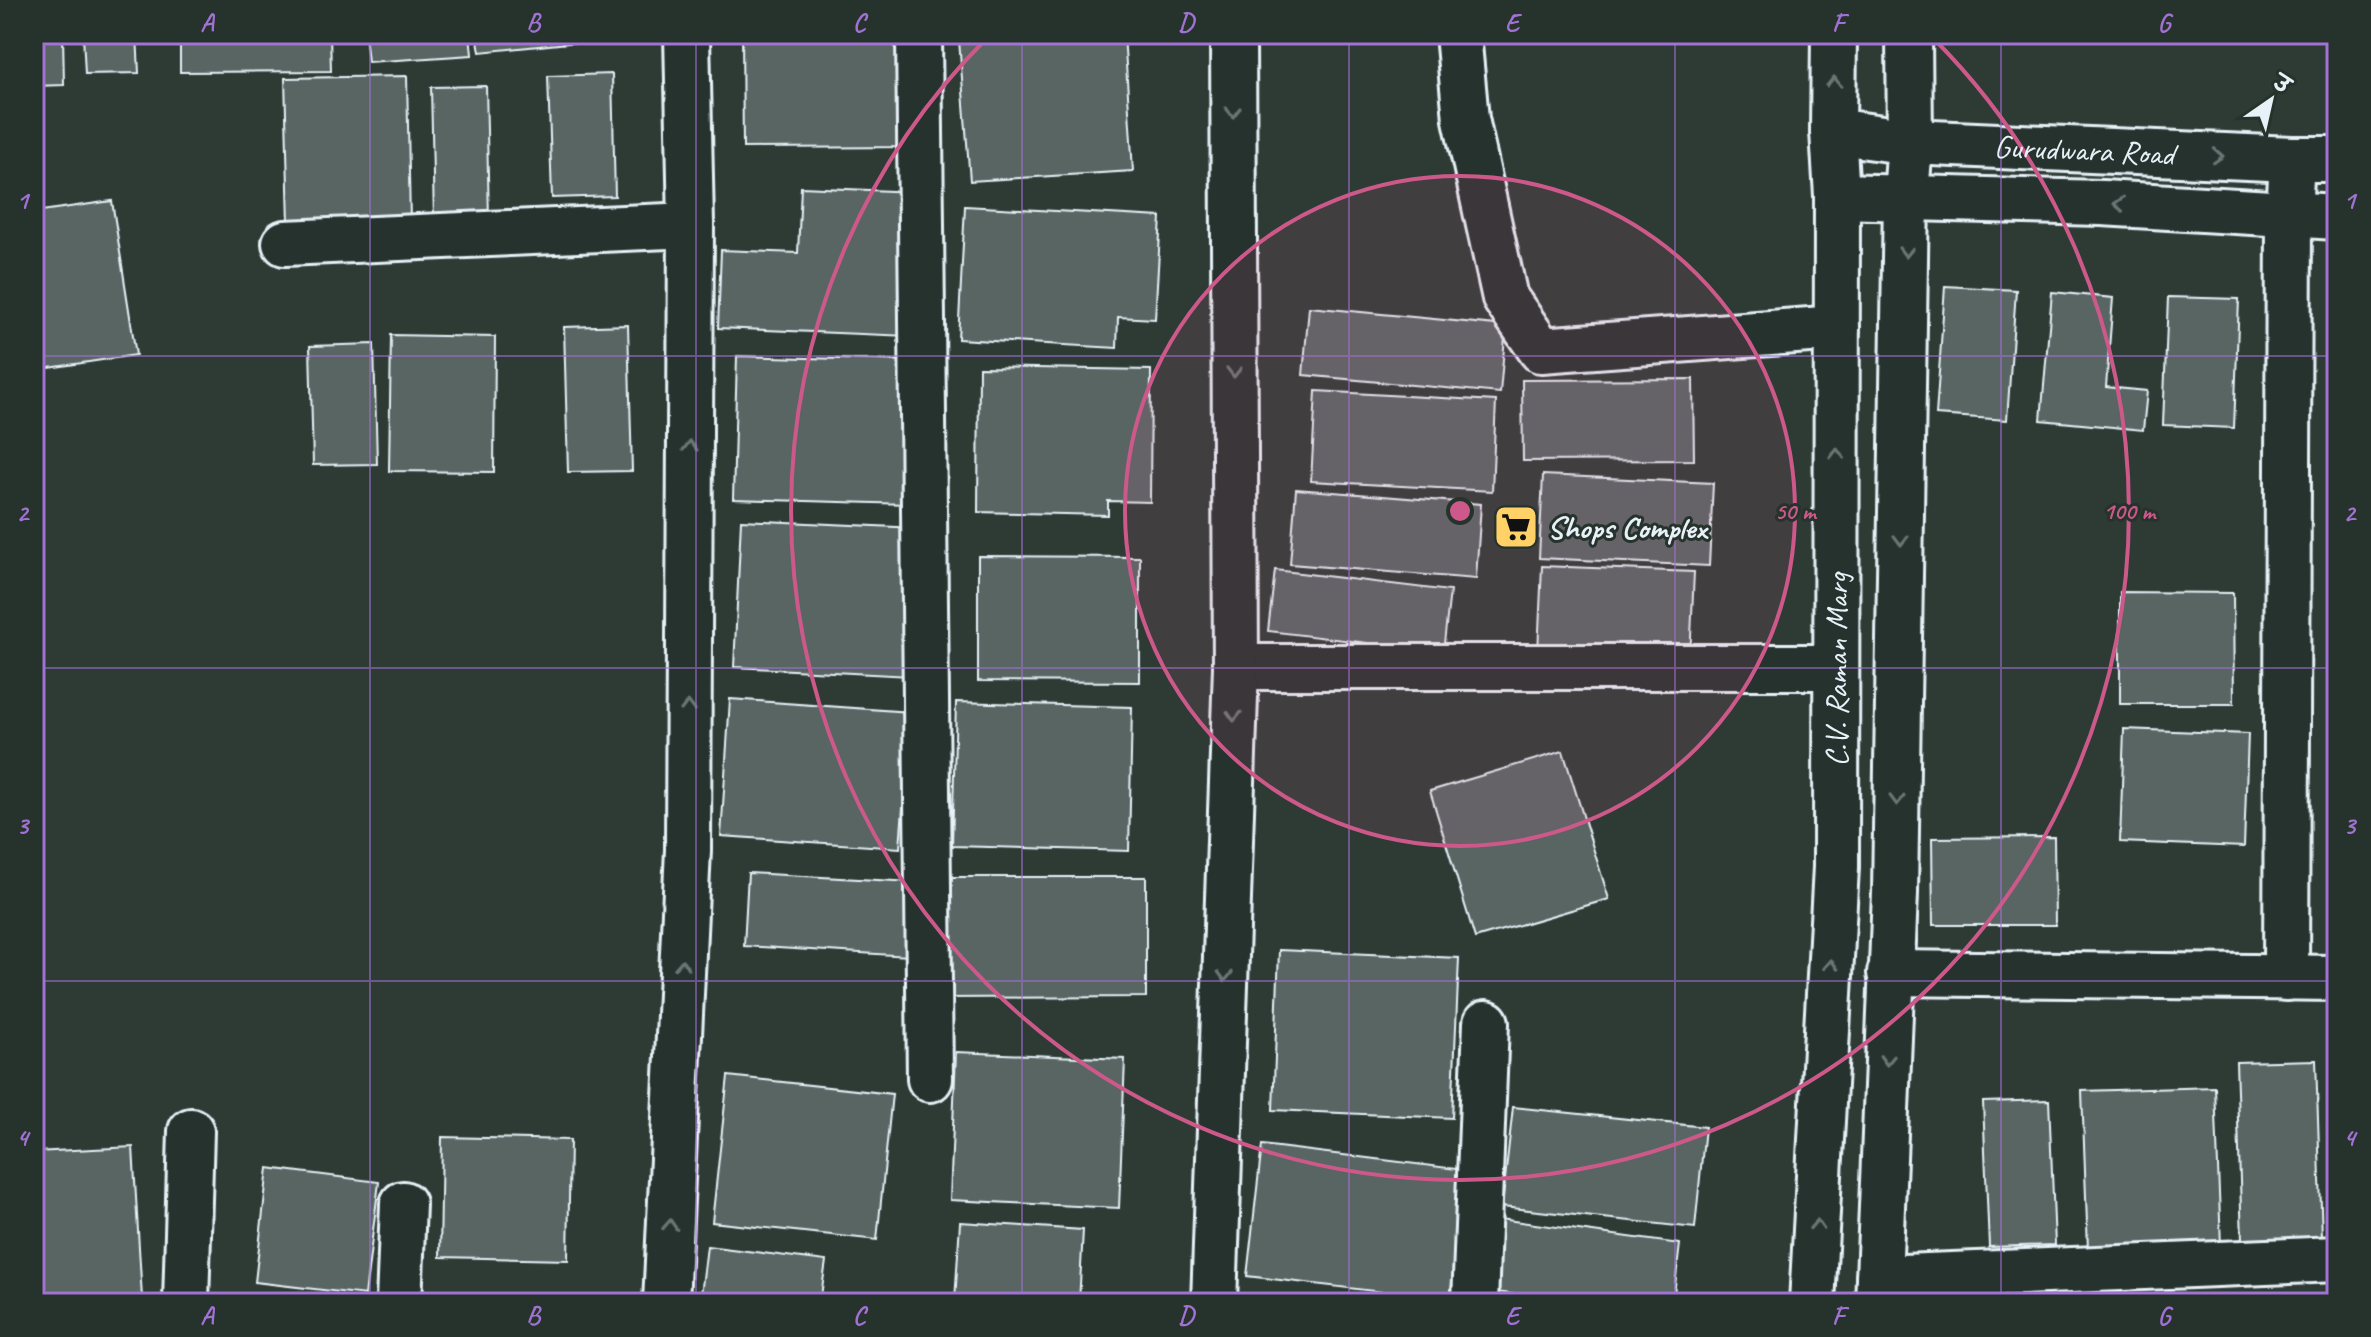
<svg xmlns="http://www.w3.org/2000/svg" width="2371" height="1337" font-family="Caveat,'Playpen Sans Deva',sans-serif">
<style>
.building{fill:#596563;stroke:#e8f1f8;stroke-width:2}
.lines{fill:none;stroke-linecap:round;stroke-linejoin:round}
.minor-casing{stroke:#e8f1f8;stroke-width:50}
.major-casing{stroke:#e8f1f8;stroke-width:50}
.minor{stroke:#26332d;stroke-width:44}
.major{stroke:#26332d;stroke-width:44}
.oneway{stroke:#6a7674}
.grid{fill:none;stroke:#a171d3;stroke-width:2;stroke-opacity:0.55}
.ring{fill:none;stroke:#cd598a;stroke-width:4}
.labels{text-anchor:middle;stroke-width:6;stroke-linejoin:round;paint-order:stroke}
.street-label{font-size:32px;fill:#e8f1f8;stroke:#26332d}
.poi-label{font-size:32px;font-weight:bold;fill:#e8f1f8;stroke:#26332d;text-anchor:start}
.centre{fill:#cd598a;stroke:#26332d;stroke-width:4}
.ring-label{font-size:24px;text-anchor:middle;font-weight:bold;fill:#cd598a;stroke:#26332d;stroke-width:6;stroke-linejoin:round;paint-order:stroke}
.neatline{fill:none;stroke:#a171d3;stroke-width:3}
.grid-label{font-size:26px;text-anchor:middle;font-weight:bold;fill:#a171d3}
</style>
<rect width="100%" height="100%" fill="#2e3b35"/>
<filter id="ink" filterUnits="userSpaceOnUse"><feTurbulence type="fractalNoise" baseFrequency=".0125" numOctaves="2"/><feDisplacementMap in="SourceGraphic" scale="16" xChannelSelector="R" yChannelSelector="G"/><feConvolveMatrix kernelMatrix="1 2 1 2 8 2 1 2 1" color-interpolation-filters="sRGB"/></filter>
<g filter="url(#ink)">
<!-- building -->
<g class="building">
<path d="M34,34h29l1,51 -30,1z"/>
<path d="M83,34h54l2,39 -54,1z"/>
<path d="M180,34h150l1,37 -151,1z"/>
<path d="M365,34h105l2,21 -104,7z"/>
<path d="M477,34h111v7l-108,11z"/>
<path d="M742,34h168l2,113 -169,1z"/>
<path d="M1049,34h75l9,137 -163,10 -11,-141z"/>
<path d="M612,74l3,122 -63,2 -4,-122z"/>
<path d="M407,76l3,145 -121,2 -4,-145z"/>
<path d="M486,86l3,133 -55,1 -3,-133z"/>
<path d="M801,187l113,5 -5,144 -191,-8 3,-78 77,3z"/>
<path d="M112,201l24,154 -101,15 -1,-158z"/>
<path d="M965,206l196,11 -6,102 -37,-2 -1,31 -159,-9z"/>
<path d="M1945,286l71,4 -9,130 -71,-5z"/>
<path d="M2052,292l61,6 -7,89 41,4 -4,39 -102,-10z"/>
<path d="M2168,297l71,2 -5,129 -71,-3z"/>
<path d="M1309,307l197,19 -6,67 -197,-18z"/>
<path d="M628,325l4,146 -64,1 -4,-145z"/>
<path d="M391,335l104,2 -1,135 -105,-1z"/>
<path d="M374,344l3,120 -64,1 -3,-119z"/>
<path d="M737,356l174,5 -3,143 -175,-5z"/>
<path d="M979,367l172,3 -1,132 -42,-1v14l-130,-3z"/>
<path d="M2333,371h4v63h-3z"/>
<path d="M1693,379l1,81 -171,1 -1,-81z"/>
<path d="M1316,391l180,10 -4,90 -181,-10z"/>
<path d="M1543,475l170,8 -4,83 -170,-8z"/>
<path d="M1296,489l185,15 -5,75 -186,-15z"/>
<path d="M741,520l177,8 -7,148 -177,-9z"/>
<path d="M978,556l162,1v125l-162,-1z"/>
<path d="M1542,566l152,6 -4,86 -152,-6z"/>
<path d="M1275,570l175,21 -7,61 -175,-21z"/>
<path d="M2120,592l113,1 1,111h-114z"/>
<path d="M730,699l180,13 -10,136 -179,-12z"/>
<path d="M956,702l176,5 -3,144 -177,-5z"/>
<path d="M2124,729l124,5 -4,113 -124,-5z"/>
<path d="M1563,751l46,148 -134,39 -45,-147z"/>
<path d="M2054,837l1,88h-122l-1,-87z"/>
<path d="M748,873l165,9 -4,74 -165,-10z"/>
<path d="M944,877h202v120l-201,1z"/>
<path d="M1279,950l180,8 -7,160 -179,-8z"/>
<path d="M956,1052l169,7 -6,149 -169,-8z"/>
<path d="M2316,1060l6,178 -80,2 -6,-178z"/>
<path d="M728,1076l164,18 -15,146 -165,-18z"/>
<path d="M2215,1087l6,159 -133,4 -6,-159z"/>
<path d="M2049,1100l6,145 -66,2 -6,-145z"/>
<path d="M1513,1107l192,20 -10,101 -193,-21z"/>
<path d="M442,1137l128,3 -2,120 -128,-3z"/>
<path d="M1262,1145l203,25 -15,130 -203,-24z"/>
<path d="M133,1147l9,151 -108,5v-151z"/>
<path d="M268,1168l111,14 -14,113 -110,-13z"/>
<path d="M1492,1218l188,26 -7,59h-99l-91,-13z"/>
<path d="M960,1222l123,8 -4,73 -124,-2z"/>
<path d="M707,1246l119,15 -6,42h-120z"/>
<path d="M1270,1296l43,7h-45z"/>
</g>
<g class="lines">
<!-- minor casing -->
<g class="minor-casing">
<g id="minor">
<path d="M919,34l11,1045"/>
<path d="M1458,34l8,85 39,179 36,52 296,-22"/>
<path id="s1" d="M1833,131l77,11 382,17h45"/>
<path d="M1837,196l265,7 235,14"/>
<path d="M285,243l406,-18"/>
<path d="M1236,667h600"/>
<path d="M1890,973l447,5"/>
<path d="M2286,978l3,-764 3,-55"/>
<path d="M1879,1278l458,-19"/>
<path d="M186,1303l5,-172"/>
<path d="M399,1303l4,-99"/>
<path d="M666,1303l22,-453 3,-625 -4,-191"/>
<path d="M1214,1303l22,-636 -3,-633"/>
<path d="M1475,1303l11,-280"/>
</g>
</g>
<!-- major casing -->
<g class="major-casing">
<g id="major">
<path id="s2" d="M1812,1303l24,-436 1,-671 -4,-65 1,-97"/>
<path d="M1878,1303l17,-410 11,-697 4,-54 -1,-108"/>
</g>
</g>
<!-- minor -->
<use href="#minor" class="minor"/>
<!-- major -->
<use href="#major" class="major"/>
</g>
<!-- one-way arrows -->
<defs><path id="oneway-chevron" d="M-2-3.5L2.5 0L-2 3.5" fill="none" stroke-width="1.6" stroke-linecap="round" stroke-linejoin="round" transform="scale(2)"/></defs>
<g class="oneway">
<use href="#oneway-chevron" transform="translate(1834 82) rotate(-89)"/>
<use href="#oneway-chevron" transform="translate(1233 112) rotate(90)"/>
<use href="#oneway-chevron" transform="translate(2218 156) rotate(3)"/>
<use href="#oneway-chevron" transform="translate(2119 204) rotate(-177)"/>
<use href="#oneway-chevron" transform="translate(1906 252) rotate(91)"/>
<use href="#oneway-chevron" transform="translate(1234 372) rotate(90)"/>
<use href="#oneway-chevron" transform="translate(690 446) rotate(-90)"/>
<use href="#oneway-chevron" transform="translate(1837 454) rotate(-90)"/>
<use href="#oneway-chevron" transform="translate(1901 540) rotate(91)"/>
<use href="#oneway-chevron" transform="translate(688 706) rotate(-90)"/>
<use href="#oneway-chevron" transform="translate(1234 716) rotate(92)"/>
<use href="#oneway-chevron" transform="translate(1897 800) rotate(91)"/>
<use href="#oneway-chevron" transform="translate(682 965) rotate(-87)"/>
<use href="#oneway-chevron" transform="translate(1831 965) rotate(-87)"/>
<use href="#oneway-chevron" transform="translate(1225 976) rotate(92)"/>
<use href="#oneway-chevron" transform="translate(1887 1060) rotate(92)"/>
<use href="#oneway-chevron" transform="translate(670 1225) rotate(-87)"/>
<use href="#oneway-chevron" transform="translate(1817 1225) rotate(-87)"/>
</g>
</g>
<!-- grid -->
<path class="grid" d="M370,34v1269M696,34v1269M1022,34v1269M1349,34v1269M1675,34v1269M2001,34v1269M34,356h2303M34,668h2303M34,981h2303"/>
<!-- distance rings -->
<circle cx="1460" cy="511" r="335" fill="#cd598a" fill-opacity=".12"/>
<g class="ring">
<circle cx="1460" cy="511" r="335"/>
<path d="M1933 38A669 669 0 1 1 987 38"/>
</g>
<!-- icons -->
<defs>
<g id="supermarket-square" transform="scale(2.3)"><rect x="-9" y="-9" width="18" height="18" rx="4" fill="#ffd166" stroke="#26332d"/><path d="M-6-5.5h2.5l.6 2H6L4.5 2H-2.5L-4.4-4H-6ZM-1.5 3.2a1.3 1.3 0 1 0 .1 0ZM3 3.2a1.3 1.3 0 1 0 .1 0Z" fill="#111"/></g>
</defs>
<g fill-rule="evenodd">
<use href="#supermarket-square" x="1516" y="527"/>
</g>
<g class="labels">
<!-- street labels -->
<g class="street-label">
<text dy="11" stroke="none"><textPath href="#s1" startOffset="252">Gurudwara Road</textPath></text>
<text dy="11" stroke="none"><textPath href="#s2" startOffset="634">C.V. Raman Marg</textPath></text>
</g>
<!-- poi labels -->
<g class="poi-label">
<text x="1547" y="538">Shops Complex</text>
</g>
</g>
<circle cx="1460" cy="511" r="12" class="centre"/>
<g class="ring-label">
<text x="1795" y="519">50 m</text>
<text x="2129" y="519">100 m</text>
</g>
<!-- margin -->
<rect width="2371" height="1337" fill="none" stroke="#26332d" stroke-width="88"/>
<!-- north arrow -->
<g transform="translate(2271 100) rotate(34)" stroke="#26332d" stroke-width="6" paint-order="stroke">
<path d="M0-6L14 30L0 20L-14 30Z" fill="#e8f1f8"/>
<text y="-12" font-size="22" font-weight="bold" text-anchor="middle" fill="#e8f1f8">उ</text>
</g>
<rect x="44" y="44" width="2283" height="1249" class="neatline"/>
<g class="grid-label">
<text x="207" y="31">A</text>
<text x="533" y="31">B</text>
<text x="859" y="31">C</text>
<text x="1186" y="31">D</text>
<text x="1512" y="31">E</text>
<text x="1838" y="31">F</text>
<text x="2164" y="31">G</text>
<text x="22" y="209">1</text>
<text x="2349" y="209">1</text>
<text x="22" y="521">2</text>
<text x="2349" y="521">2</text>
<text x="22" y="834">3</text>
<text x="2349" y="834">3</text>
<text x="22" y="1146">4</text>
<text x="2349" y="1146">4</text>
<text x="207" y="1324">A</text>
<text x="533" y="1324">B</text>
<text x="859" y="1324">C</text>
<text x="1186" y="1324">D</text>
<text x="1512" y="1324">E</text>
<text x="1838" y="1324">F</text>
<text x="2164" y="1324">G</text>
</g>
</svg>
